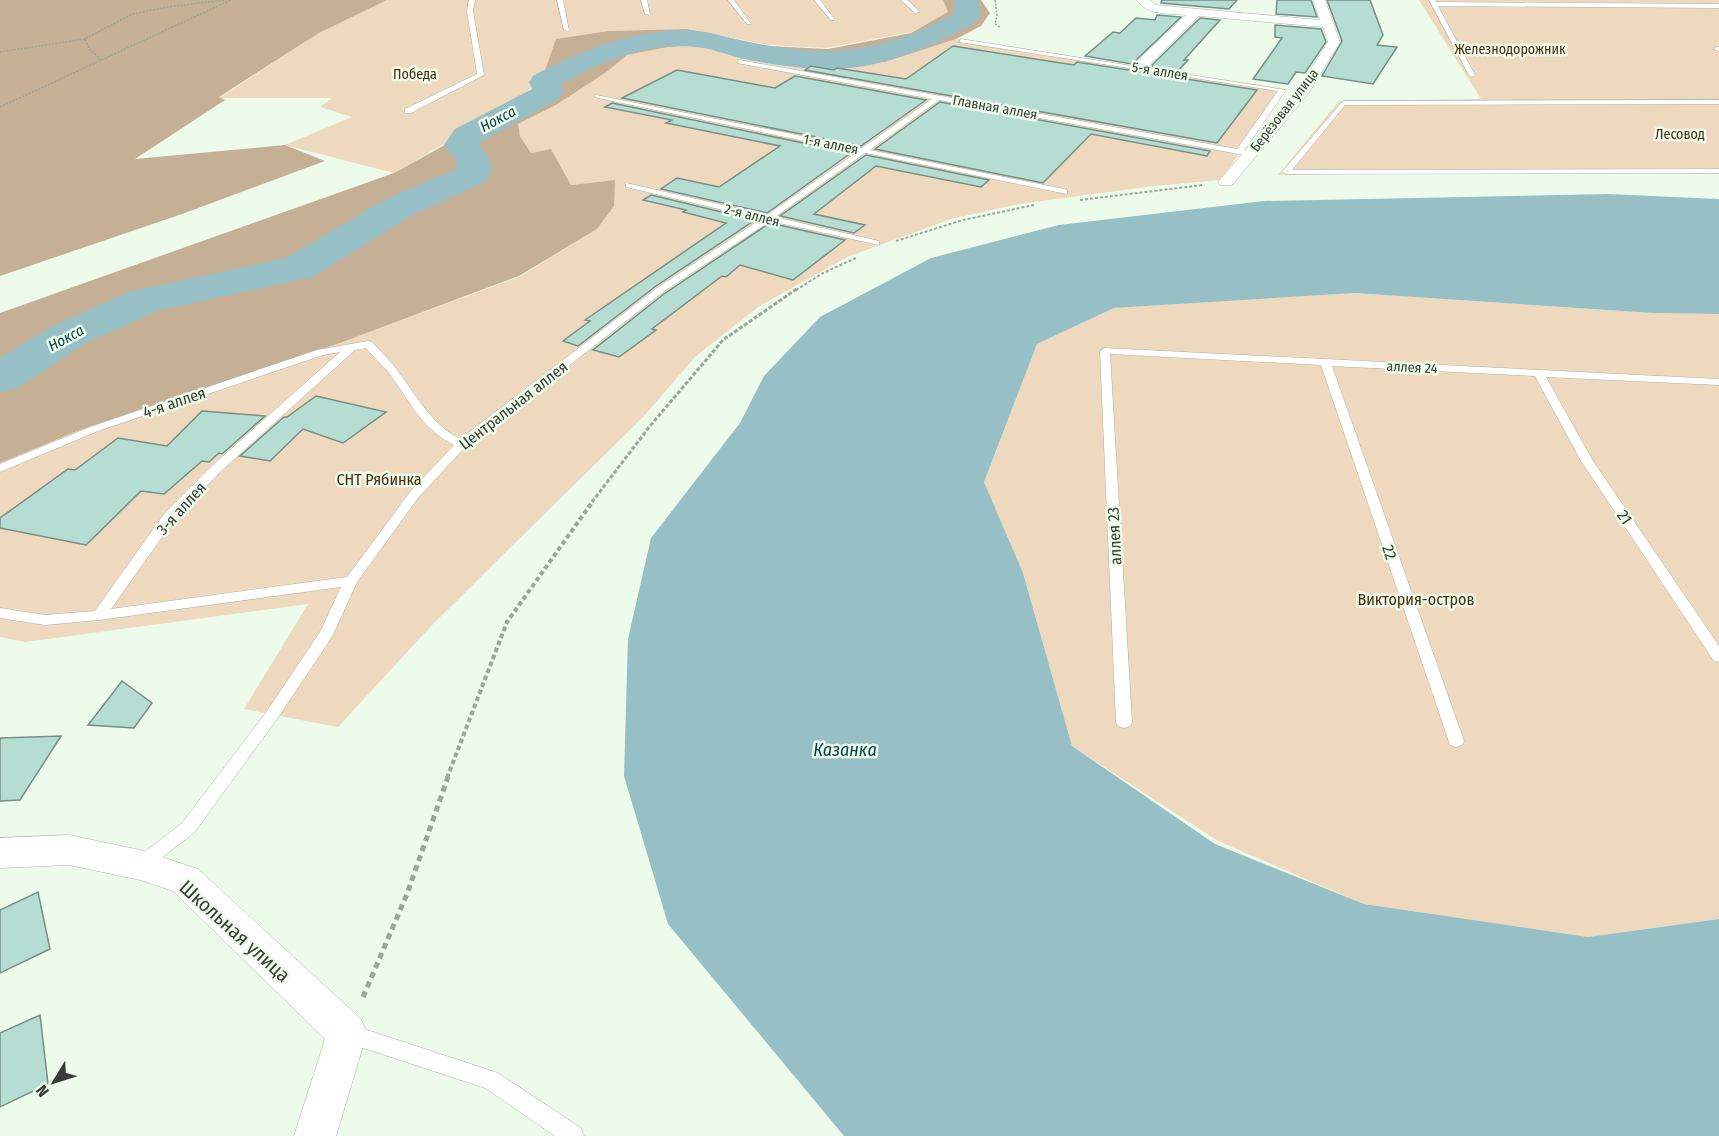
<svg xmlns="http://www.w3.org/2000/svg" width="1719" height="1136" font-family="'Fira Sans Condensed',sans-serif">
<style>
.green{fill:#eed8be}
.forest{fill:#c5af95}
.water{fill:#97bfc6}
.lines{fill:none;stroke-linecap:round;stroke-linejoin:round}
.river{fill:#97bfc6;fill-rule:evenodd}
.building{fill:#b6ddd2;stroke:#788e87;stroke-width:1.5}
.lane-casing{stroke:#a8b6a6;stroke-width:1}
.street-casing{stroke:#a8b6a6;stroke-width:1}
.path-far4{stroke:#9ba599;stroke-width:1.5;stroke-dasharray:2 1.5;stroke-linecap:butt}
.path-far3{stroke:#9ba599;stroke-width:2;stroke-dasharray:3 2;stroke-linecap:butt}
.path-far2{stroke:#9ba599;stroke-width:3;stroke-dasharray:4 2;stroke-linecap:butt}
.path-far1{stroke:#9ba599;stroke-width:4;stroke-dasharray:4.5 3;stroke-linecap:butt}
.path{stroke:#9ba599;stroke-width:5;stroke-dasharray:6 4.5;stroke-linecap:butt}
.lane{fill:#fff;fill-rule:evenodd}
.street{fill:#fff;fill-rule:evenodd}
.labels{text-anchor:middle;stroke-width:5;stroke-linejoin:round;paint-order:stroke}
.far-park-label{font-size:14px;fill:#472f0d;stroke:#edfbea}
.far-street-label{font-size:14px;fill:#383d37;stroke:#edfbea}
.far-water-label{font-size:15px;font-style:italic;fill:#004049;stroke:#edfbea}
.street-label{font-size:16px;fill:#383d37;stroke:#edfbea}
.park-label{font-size:16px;fill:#472f0d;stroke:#edfbea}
.water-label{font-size:18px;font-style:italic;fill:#004049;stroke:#edfbea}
.near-street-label{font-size:20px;fill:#383d37;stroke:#edfbea}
</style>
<rect width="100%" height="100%" fill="#edfbea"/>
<!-- green -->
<g class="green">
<path d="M387,0h556l6,12 -37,20 -86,16 -58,-3 -80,-16 -81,2 -50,8 -12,38 -41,32 -110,64 -109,-28 67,-28 -32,-10 12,-9h-113l100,-65z"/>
<path d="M1419,0h300v174l-129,-3 -312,4 61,-74 142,-2z"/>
<path d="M956,39l331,50 -67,91 -66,6 -135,18 -68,15 -104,38 -89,50 -63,50 -51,59 -212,209 -94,102 -94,-18 64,-105 -283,38 -25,-5v-174l77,-32 263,-88 179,-66 78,-48 18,-49 -44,5 -20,-36 -20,4 -11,-17 -2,-12 38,-19 52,-34 19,-16 41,-8 41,-2 67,19 109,-2z"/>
<path d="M1355,293l297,20 67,1v605l-131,18 -224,-33 -146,-63 -146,-95 -49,-173 -39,-91 53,-138 77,-36z"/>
</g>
<!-- forest -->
<g class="forest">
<path d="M0,0h387l-68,33 -100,64 6,3 -90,59 150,-14 40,16 -143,53 -182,62z"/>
<path d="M943,0h38l9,13 -9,13 -25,13 -71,23 -53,3 -56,-1 -67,-19 -41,2 -41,8 -19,16 -52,34 -38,19 2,12 11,17 20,-4 20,36 44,-5 -1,26 -17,23 -78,47 -179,67 -263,88 -77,32v-150l394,-140 118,-65 30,-29 14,-40 52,-8 79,-2 82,17 59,3 83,-16 37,-21z"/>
</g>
<!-- water -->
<path class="water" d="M1607,194l112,5v115l-67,-1 -297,-20 -241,15 -77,36 -53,138 39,91 49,173 143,98 149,60 224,33 131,-18v217h-875l-176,-212 -44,-148 4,-137 23,-101 89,-115 24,-47 56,-59 111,-59 128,-33 205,-24z"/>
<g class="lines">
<!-- river -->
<path class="river" d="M954,0h24l3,16 -4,5c-44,26 -95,48 -147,48 -30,0 -61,-5 -90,-11 -15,-4 -30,-10 -45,-11 -46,-6 -95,15 -135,38l4,7 -4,6 -81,45c6,15 20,19 6,39l-75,34 -97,61 -153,33 -74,33 -69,45 -17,4v-34l54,-33 78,-34 154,-33 98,-58 72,-31 1,-8 -13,-16 11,-16 77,-40 -3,-7 4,-6c47,-26 99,-45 152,-46 23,0 45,9 67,13 80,15 132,10 203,-30z"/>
</g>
<!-- building -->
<g class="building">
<path d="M1162,0h75l-8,9 -68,-6z"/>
<path d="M1277,0h34l6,17 -41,-3z"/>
<path d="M1327,0h43l13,35 -6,10 20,2 -24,37 -51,-8 20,-35z"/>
<path d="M1157,15l24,2 -49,47 -47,-8 28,-24 7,1 16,-15 19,2z"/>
<path d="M1200,18l20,2 -36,40h4l-10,11 -27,-5z"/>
<path d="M1275,25l46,4 5,13 -21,31 -9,-1 -8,12 -35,-5 29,-41 -7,-1z"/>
<path d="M953,46l121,19 3,-3 180,28 -40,53 -412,-73 6,-4 23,4 3,-2 69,11z"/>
<path d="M677,70l98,18 20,-12 131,24 -65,46 -239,-48z"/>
<path d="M940,102l270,49 -3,5 -116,-22 -48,49 -168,-34z"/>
<path d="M612,103l239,50 -84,60 -106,-24 16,-11 42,9 61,-41 -114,-23 6,-3 -67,-13z"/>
<path d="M866,155l123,25 -8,7 -105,-21 -62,48 51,11 -11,8 -74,-17z"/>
<path d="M651,195l104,25 -99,66 -78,60 -15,-5 27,-20 -5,-1 141,-97 -43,-11 3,-2 -43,-10z"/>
<path d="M770,223l75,17 -52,40 -53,-15 -14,12 -4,-1 -70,53 4,1 -37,27 -26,-7 71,-56z"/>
<path d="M316,396l70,16 -43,31 -40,-14 -33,32 -30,-5 44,-39h3z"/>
<path d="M202,411l63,5 -43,38 -3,-1 -10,9 -7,-1 -38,33 -23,-3 -55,54 -86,-17v-10l68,-49 7,1 43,-32 49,8z"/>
<path d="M122,681l30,22 -18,25 -46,-3z"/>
<path d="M61,736l-41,64 -20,1v-63z"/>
<path d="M38,892l12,57 -50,24v-63z"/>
<path d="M40,1015l8,69 -48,23v-74z"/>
</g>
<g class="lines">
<!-- lane casing -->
<g class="lane-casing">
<g id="lane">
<path d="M469,0h6l-2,11 11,64 -73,38h-6v-4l72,-35 -10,-63z"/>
<path d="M557,0h6l6,31 -5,-1z"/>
<path d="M641,0h6l3,15 -5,-1z"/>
<path d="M728,0h6l17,24h-4z"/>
<path d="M814,0h6l15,20h-4z"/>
<path d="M901,0h6l13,12 -5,1z"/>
<path d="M1429,0h6l1,2 283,2v4l-281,-2 37,69 -3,2 -3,-2z"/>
<path d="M961,39l325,51 -42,61 9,1 1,2 -4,2 -311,-56 -69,50 194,39 3,1v4l-202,-41 -90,64 104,24v4l-109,-24 -107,71 -198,155 -47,51 -61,84 -25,55 -55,82 -83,114 -48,37 -6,2 -6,-2 -3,-5 3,-5 48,-37 85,-112 53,-79 21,-45 -242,33 -54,5 -45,-7v-10l45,7 50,-4 69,-97 49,-49 127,-113 -17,3 -225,76 -98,41v-8l90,-37 227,-77 51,-9 4,1c8,9 18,18 25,28 20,26 33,53 63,69l197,-151 104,-69 -135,-32v-4l141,32 90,-63 -259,-54 -4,-2 2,-1 266,53 70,-49 -195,-36 2,-3 498,89 41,-58 -319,-49zM366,348c7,8 15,16 22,24 23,29 31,55 66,73l-44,47 -63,85 -236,32 63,-89 47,-49 134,-121z"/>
<path d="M1716,47h3v4l-5,-1z"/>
<path d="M1719,100v4l-374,1 -53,65 427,-1v4l-433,1 -4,-2 61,-71z"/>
<path d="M1105,348l614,31v6l-173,-8 47,84 126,185v16l-5,-1 -133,-200 -46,-85 -203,-10 132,375 -2,4 -6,2 -6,-2 -129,-380 -211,-11 22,368 -2,4 -6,2 -6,-2 -2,-4 -16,-371z"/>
<path d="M349,1024l149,49 83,55 3,8h-29l-70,-48 -143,-47 -3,-7 3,-7z"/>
</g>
</g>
<!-- street casing -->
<g class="street-casing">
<g id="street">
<path d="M1137,0h12l6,5 165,15 -7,-20h12l15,42 -32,52 -76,91h-12l-2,-3 80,-93 30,-47 -5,-15 -124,-11 -54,53h-10l-2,-3 2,-3 51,-48c-16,-2 -39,1 -49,-15z"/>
<path d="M69,835l71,15 58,19 163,150 6,14 -31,103h-42l31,-97 -152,-148 -33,-11 -71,-15 -69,3v-30z"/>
</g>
</g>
<!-- path-far4 -->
<g class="path-far4">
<path d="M995,0l2,15 -2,9 5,3"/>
<path d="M0,52l85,-13"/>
<path d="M101,60l-12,-11 -4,-10 47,-25 35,-7 59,-7"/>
<path d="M0,107l231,-107"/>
</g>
<!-- path-far3 -->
<g class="path-far3">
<path d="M1080,200l123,-15"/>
<path d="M896,241l67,-21 71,-15"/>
<path d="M796,290l27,-17 33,-15"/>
</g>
<!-- path-far2 -->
<path class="path-far2" d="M592,502l58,-76 73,-86 75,-52"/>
<!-- path-far1 -->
<path class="path-far1" d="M447,778l60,-156 86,-121"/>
<!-- path -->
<path class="path" d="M363,997l44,-103 41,-117"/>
<!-- lane -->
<use href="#lane" class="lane"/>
<!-- street -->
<use href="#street" class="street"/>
</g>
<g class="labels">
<!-- far-park labels -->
<g class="far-park-label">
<text x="1510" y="54">Железнодорожник</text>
<text x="415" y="79">Победа</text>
<text x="1680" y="139">Лесовод</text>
</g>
<!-- far-street labels -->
<g class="far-street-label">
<text transform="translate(1160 71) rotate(9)" y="5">5-я аллея</text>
<text transform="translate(995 107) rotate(10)" y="5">Главная аллея</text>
<text transform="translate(1284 110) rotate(-52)" y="5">Берёзовая улица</text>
<text transform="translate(831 144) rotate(11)" y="5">1-я аллея</text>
<text transform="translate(752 215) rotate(14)" y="5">2-я аллея</text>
<text transform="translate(1412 367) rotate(3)" y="5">аллея 24</text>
</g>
<!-- far-water labels -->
<g class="far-water-label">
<text transform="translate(498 119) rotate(-28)" y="5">Нокса</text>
<text transform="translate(66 338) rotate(-29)" y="5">Нокса</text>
</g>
<!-- street labels -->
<g class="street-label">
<text transform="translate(174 402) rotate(-19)" y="6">4-я аллея</text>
<text transform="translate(513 405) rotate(-38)" y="6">Центральная аллея</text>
<text transform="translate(181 508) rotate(-48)" y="6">3-я аллея</text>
<text transform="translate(1625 517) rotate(56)" y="6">21</text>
<text transform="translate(1114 536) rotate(-93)" y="6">аллея 23</text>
<text transform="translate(1390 552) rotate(71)" y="6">22</text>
</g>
<!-- park labels -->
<g class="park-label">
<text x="379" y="485">СНТ Рябинка</text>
<text x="1416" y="605">Виктория-остров</text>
</g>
<!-- water labels -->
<g class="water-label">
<text x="845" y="756">Казанка</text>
</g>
<!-- near-street labels -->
<g class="near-street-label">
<text transform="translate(235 931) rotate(42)" y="7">Школьная улица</text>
</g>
</g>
<!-- north arrow -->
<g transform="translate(54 1082) rotate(232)" stroke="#edfbea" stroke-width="4.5" paint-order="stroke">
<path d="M0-4.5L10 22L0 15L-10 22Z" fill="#383d37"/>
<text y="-9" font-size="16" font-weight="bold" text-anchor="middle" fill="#383d37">N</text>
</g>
</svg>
